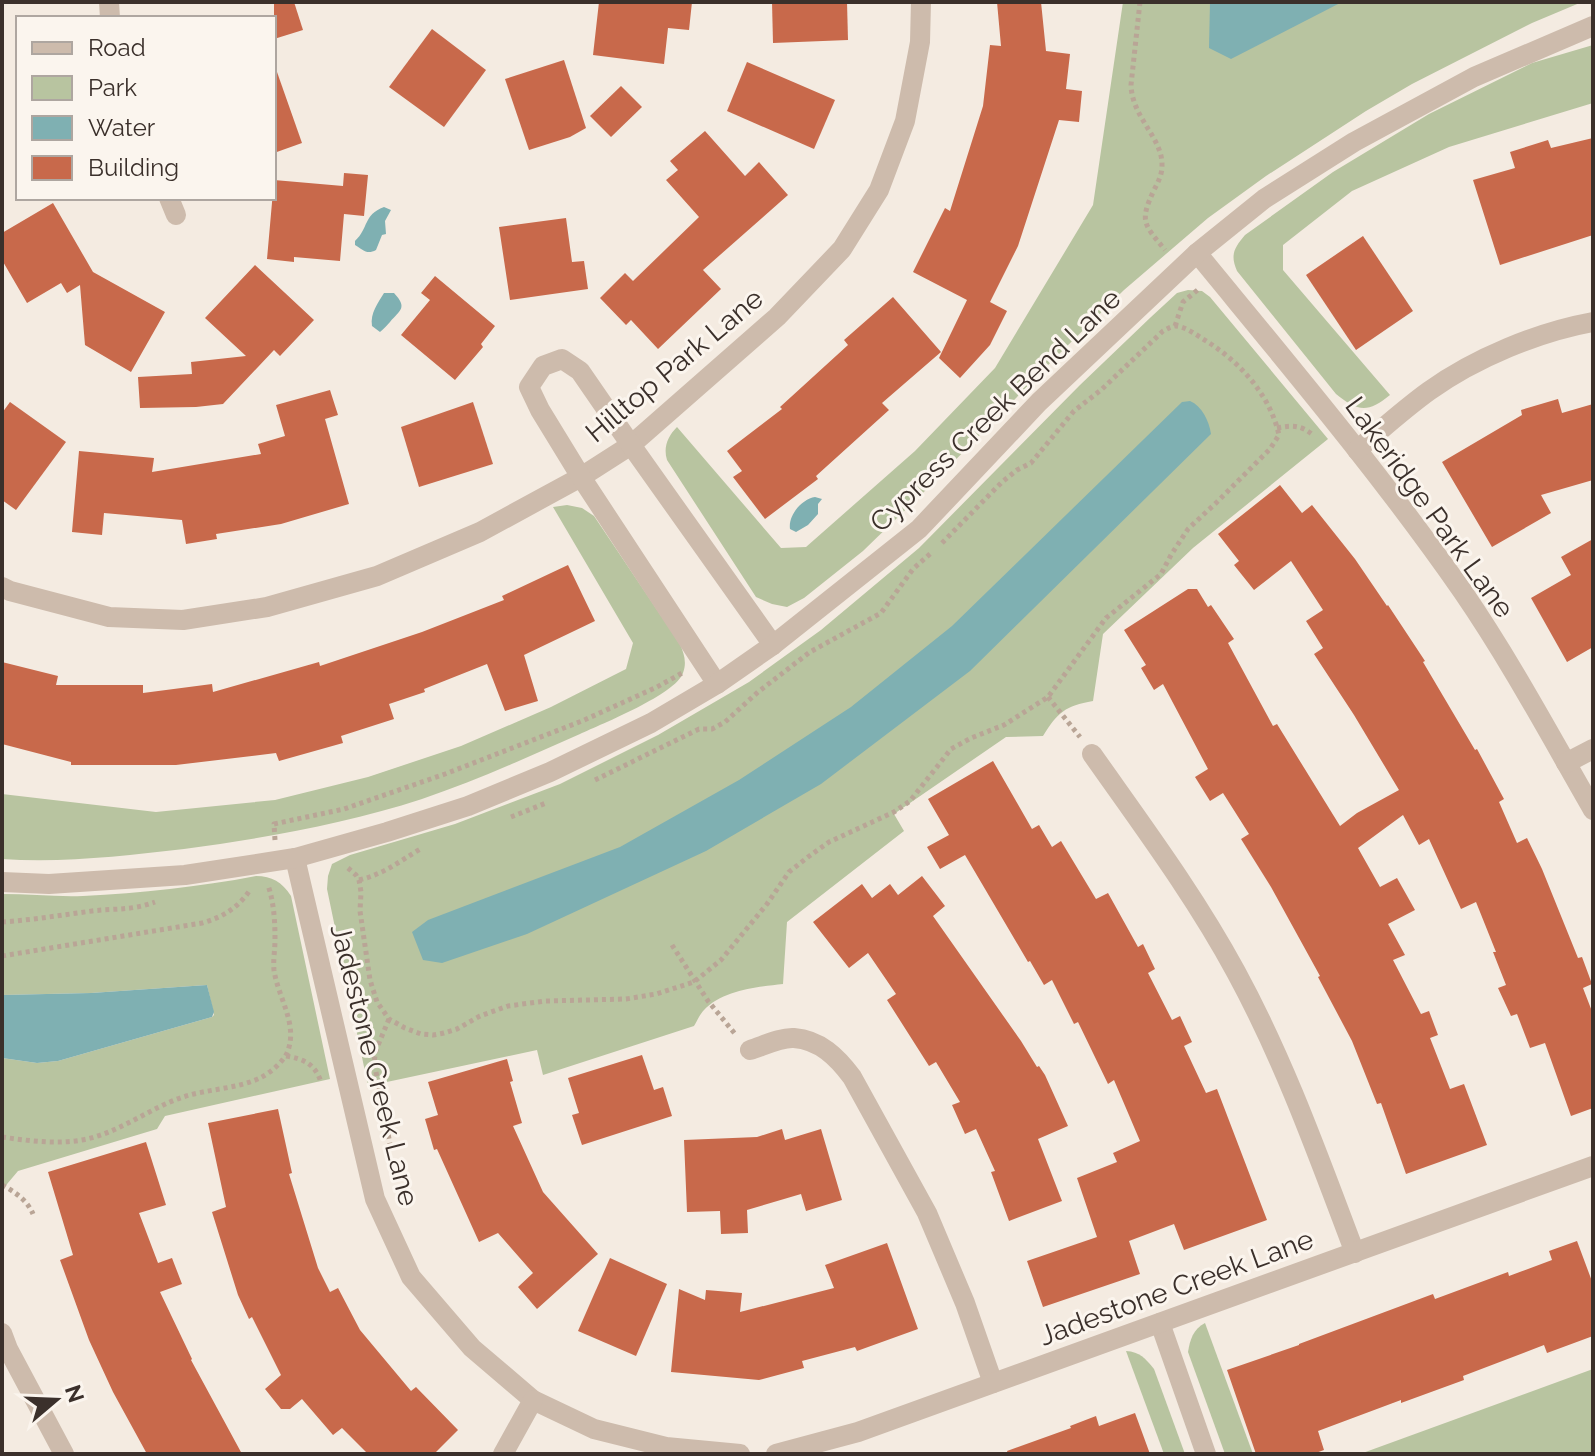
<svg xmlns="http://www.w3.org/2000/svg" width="1595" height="1456" font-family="Raleway,sans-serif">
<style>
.green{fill:#b8c4a0}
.water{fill:#7fb0b2}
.building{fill:#c8694b}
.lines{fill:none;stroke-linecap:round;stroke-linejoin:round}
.path{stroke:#b9a596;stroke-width:5;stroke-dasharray:4 4;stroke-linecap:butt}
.minor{stroke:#cdbbac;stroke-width:20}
.labels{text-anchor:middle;stroke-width:6;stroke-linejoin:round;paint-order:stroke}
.street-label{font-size:28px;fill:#3b302b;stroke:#fbf5ee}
</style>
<rect width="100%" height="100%" fill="#f4ebe1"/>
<!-- green -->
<g class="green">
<path d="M1123,2h459l-50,21 -120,61 -46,27 -100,65 -58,42 -84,72 -68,67 -128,131 -65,63 -59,47 -17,9 -15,-3 -16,-7 -89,-137c-4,-13 1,-24 10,-33l104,121 25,-1 109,-96 80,-83 98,-163z"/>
<path d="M1593,45v58l-144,44 -97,44 -69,54v25l107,125c-22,18 -32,17 -54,-1l-99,-123c-7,-16 -3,-23 8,-36l88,-63 96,-58 103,-51z"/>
<path d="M1188,290l14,1 8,6 118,142 -135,109 -90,86 -10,67c-28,5 -35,11 -50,35l-37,1 -112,77 10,17 -117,91 -4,62c-26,3 -60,6 -79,26 -4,4 -7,11 -10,16l-151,49 -6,-25 -169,36 -41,-197 1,-13 4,-12 18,-9 105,-31 105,-40 98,-49 91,-53 72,-52 98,-82 161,-163 71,-68 26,-24z"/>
<path d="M567,505l15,3 12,8 86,128c4,10 7,18 3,29 -7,21 -81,51 -103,61 -52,23 -104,47 -158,65 -77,25 -157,39 -238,50 -60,7 -121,14 -182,10v-65l154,18 119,-12 93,-23 93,-31 90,-39 75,-38 7,-26 -80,-136z"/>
<path d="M256,876c16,0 26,6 35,20l39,183 -165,37 -8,13 -139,42 -16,19v-132l35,5 21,-2 154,-44 2,-2 -7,-30 -116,8 -89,2v-101c27,0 54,3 81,2 58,-3 116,-9 173,-20z"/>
<path d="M1205,1323l48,131h-28l-37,-102c2,-12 5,-23 17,-29z"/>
<path d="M1126,1351c14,1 19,7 28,18l31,85h-21z"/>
<path d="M1593,1369v85h-233z"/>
</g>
<!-- water -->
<g class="water">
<path d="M1210,2h132l-111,57 -22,-11z"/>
<path d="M384,207l7,3 -6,11 1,13 -4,1 -6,15c-9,5 -13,0 -21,-5v-4c14,-13 8,-26 29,-34z"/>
<path d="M384,293h10c14,15 6,17 -4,29 -3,3 -6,7 -10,10l-8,-6c-2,-13 6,-23 12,-33z"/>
<path d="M1190,401c12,5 19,20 21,33l-241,237 -149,113 -115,67 -179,83 -85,29 -19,-3 -11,-28 16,-12 192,-73 119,-67 112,-73 101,-81 230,-224z"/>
<path d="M815,497l7,2 -4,5v10l-10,11 -12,7 -6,-3c-2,-14 12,-30 25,-32z"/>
<path d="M207,985l7,27 -2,5 -154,44 -21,2 -35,-5v-63l89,-2z"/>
</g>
<!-- building -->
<g class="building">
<path d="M274,2h20l9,28 -29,9z"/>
<path d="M599,2h93l-3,28 -21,-2 -4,36 -71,-9z"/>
<path d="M772,2h75l1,38 -75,3z"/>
<path d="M997,2h44l5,49 24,3 -4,35 16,2 -3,31 -20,-2 -41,126 -28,56 17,9 -17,34 -30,33 -21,-20 28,-58 -54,-28 32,-64 5,3 33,-105 7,-61 11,1z"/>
<path d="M432,29l54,41 -42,57 -55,-40z"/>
<path d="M564,60l22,68 -16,9 -41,13 -24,-71z"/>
<path d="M747,62l88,38 -21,49 -87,-38z"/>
<path d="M277,72l25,71 -28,10v-80z"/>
<path d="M621,86l21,21 -31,30 -21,-21z"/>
<path d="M705,131l40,45 14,-14 29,33 -85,75 18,19 -63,60 -27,-29 -5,5 -26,-27 25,-25 8,8 66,-64 -33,-37 12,-10 -8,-9z"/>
<path d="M1593,138v97l-93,30 -27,-85 42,-12 -5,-16 38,-12 3,8z"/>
<path d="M344,173l24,2 -4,41 -20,-2 -4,47 -46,-4v5l-27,-3 7,-79 69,6z"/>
<path d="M53,203l40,69 72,40 -34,60 -46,-27 -5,-60 -13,8 -6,-10 -34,20 -25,-43v-27z"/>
<path d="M566,218l6,44 12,-1 4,28 -78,11 -11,-73z"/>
<path d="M1363,236l50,75 -57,39 -50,-75z"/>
<path d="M255,265l59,55 -34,36 -6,-6 -51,54 -27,3 -56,1 -2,-31 54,-3 -1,-12 55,-6 -41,-38z"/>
<path d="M435,276l60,50 -14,18 2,3 -28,33 -54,-45 29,-35 -9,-7z"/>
<path d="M893,297l48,55 -59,51 7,7 -73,66 2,3 -53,40 -32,-42 9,-6 -15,-20 55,-42 -2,-2 68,-62 -4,-5z"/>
<path d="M330,390l8,25 -13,4 24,85 -68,20 -65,10 1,5 -31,5 -4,-24 -78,-7 -2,22 -30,-3 7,-81 75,7 -2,14 109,-18 -3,-10 27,-8 -9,-31z"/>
<path d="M1558,399l4,14 31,-9v76l-52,15 10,18 -59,34 -50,-85 80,-47 -1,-5z"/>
<path d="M10,402l56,40 -50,68 -14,-10v-87z"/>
<path d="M473,402l20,62 -74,23 -18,-60z"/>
<path d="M1280,485l22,28 10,-8 43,54 32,47 1,-1 37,56 -2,1 52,88 2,-1 27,50 -5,3 18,41 10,-5 15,31 36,89 4,-1 10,27 -9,4 10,26v94l-22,8 -26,-73 -15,5 -13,-34 -6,2 -13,-28 8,-3 -13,-33h3l-20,-50 -15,7 -32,-70 -10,6 -16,-30 -45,33 22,39 17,-9 18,32 -27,14 17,31 -12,5 28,54 8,-3 9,24 -8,3 20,51 14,-5 23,61 -81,29 -25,-71 -4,1 -25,-63 -34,-64 2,-1 -49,-89 -30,-48 8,-5 -26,-41 -13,8 -15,-24 13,-8 -45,-85 -9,6 -13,-22 5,-3 -22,-35 64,-41h9l11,18 3,-2 23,34 -6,4 45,83 4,-2 63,102 17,-13 42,-23 -45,-75 -40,-61 9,-6 -17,-27 17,-11 -32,-49 -37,29 -20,-25 5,-4 -21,-27z"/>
<path d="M1593,539v108l-26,15 -36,-64 40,-23 -10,-18z"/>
<path d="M568,565l27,56 -71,34 14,46 -33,10 -18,-47 -63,25 1,3 -36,12 5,15 -53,17 2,7 -64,18 -3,-8 -100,12h-105v-3l-69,-18v-82l56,14 -2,9h87v8l69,-9 1,8 106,-30 1,4 102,-34 82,-32 -2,-4z"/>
<path d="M993,761l39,68 7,-4 13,22 9,-6 35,58 12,-6 30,54 5,-3 12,25 -7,4 24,47 8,-4 12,26 -8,4 22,47 11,-4 50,131 -83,30 -10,-26 -45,17 11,33 -97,33 -16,-46 70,-24 -20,-59 40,-16 -4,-9 27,-12 -26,-61 -6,4 -30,-62 -4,2 -22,-44 -8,5 -14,-24 -2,1 -63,-107 -25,14 -13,-22 22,-12 -21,-36z"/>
<path d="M922,876l23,30 -12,10 88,125 16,26 2,-1 6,9 23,51 -30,13 24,62 -53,20 -18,-49 4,-1 -19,-42 -11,5 -13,-29 8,-3 -24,-40 -7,4 -42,-66 9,-6 -28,-41 -19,15 -36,-46 49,-38 10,14 18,-14 8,11z"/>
<path d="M642,1055l12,35 9,-3 9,29 -90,29 -10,-30 7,-2 -11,-35z"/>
<path d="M507,1059l6,22 -3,1 12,41 -9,3 30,66 55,62 -61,55 -19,-22 15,-14 -35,-40 -19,9 -42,-93 -3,1 -9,-31 13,-4 -10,-33z"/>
<path d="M278,1109l14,64 -3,1 29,94 12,24 8,-4 22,42 51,61 5,-4 42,43 -24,24h-66l-26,-26 -9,7 -31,-36 -12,10h-9l-16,-20 16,-14 -29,-58 -3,2 -11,-24 -26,-83 14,-5 -18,-84z"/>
<path d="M782,1129l3,11 36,-11 21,71 -36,11 -5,-17 -54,16 1,23 -27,1 -1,-23 -33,1 -3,-72 73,-3z"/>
<path d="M146,1142l20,63 -27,8 19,50 14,-5 10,26 -22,8 32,67 -1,1 51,94h-95l-34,-62 -24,-52 -29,-80 13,-5 -25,-83z"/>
<path d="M1577,1241l16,43v52l-46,17 -3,-8 -81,31 1,4 -63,23v-3l-83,31 6,19 -11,4h-57l-29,-84 72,-25v-1l134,-50 2,5 73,-27 1,4 43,-16 -3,-9z"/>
<path d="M887,1243l31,86 -61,22 -2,-4 -53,14 2,7 -45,12 -88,-8 8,-83 26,11 1,-10 36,3 -2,19 94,-24 -9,-23z"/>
<path d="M610,1258l57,26 -31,72 -58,-25z"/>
<path d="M1135,1413l15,41h-142l-1,-3 64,-23 -1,-2 26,-10 3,10z"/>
</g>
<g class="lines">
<!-- path -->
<g class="path">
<path d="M1140,2l-9,83c1,33 32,53 31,81 0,9 -4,16 -8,24 -15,32 -10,34 11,60"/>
<path d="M1175,326l8,-24 17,-14"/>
<path d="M1277,428c15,-3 24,-3 36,7"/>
<path d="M1048,697l32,40"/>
<path d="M595,780l104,-51h13l13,-7 33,-30 52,-40 71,-39 32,-44 18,-16"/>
<path d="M511,817l35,-14"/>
<path d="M275,840l-1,-16 70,-15 101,-35 137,-53 75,-34 25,-14"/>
<path d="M348,868l8,7 3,5 2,12 -1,19 10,69 7,22 12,17 16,9 16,6 12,1 11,-2 13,-4 23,-13 28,-10 37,-5 81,-2 30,-5 38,-12 27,-22 46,-56 22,-32 19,-15 21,-15 65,-30 16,-11 41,-52 20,-11 33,-13 44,-28 58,-79 55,-44 10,-19 17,-26 29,-27 53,-53 9,-14c-9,-41 -41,-75 -76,-96 -8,-5 -19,-13 -28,-13 -5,1 -8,3 -12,5l-62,59 -27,21 -43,52 -14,7 -15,12 -60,61"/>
<path d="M359,880c25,-6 41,-19 63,-32"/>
<path d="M2,922c30,-2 60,-7 90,-11 24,-3 38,0 63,-9"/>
<path d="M672,945l36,56 28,34"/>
<path d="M2,956l200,-33c21,-6 36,-15 48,-33"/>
<path d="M389,1019l-13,31 -2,12 16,82"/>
<path d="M286,1056c18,3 29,8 35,26"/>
<path d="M2,1137c28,4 58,8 85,2 35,-8 63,-31 96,-42 24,-8 54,-8 77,-19 10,-5 22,-15 27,-25 12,-28 -9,-55 -13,-83 -1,-10 1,-20 1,-30 0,-19 -1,-37 -7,-55"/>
<path d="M2,1185c13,7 25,15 31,29"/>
</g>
<!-- minor -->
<g class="minor">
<path d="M109,2l1,16"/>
<path d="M169,198l7,17"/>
<path d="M1197,253c91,111 184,221 266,339 48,70 88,145 130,218"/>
<path d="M1357,450c24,-20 47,-41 72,-59 46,-33 109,-59 164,-69"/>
<path d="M2,587l8,4 99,26 74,3 84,-13 110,-31 103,-44 101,-55 50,-32 146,-128 65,-68 37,-59 26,-69 15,-79 1,-40"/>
<path d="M717,684l-136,-207 -41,-67 -11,-23 14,-21 19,-7 18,12 51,74 142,200"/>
<path d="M1092,754c50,71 103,142 144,218 49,90 83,186 119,281"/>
<path d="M1566,763l27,-14"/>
<path d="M295,858l80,341 36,78 61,71 61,52 61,29 72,18 74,7"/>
<path d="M2,882l47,2 136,-9 110,-17 92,-26 81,-26 82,-34 101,-49 66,-39 56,-39 146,-116 120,-127 158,-149 67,-54 90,-57 120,-65 119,-51"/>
<path d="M750,1050c13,-4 31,-13 44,-12 26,2 43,19 58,39l75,136 38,90 28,80"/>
<path d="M1160,1323l46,131"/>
<path d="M2,1333l6,16 56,105"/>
<path d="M503,1454l30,-54"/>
<path d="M776,1454l82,-22 735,-266"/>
</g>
</g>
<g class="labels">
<!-- street labels -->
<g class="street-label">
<text transform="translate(674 365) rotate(-40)" y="10">Hilltop Park Lane</text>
<text transform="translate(995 410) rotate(-44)" y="10">Cypress Creek Bend Lane</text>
<text transform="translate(1430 507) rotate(54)" y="10">Lakeridge Park Lane</text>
<text transform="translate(375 1065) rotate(76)" y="10">Jadestone Creek Lane</text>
<text transform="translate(1176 1287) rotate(-20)" y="10">Jadestone Creek Lane</text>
</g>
</g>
<!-- border -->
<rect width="1595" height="1456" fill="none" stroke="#3b302b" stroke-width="8"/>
<!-- legend -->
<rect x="16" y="16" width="260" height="184" fill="#fbf5ee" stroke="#aea6a0" stroke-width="2"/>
<rect x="32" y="42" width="40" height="12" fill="#cdbbac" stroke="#aea6a0" stroke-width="2"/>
<text x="88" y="56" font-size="24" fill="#3b302b">Road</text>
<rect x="32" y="76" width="40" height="24" fill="#b8c4a0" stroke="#aea6a0" stroke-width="2"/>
<text x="88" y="96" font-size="24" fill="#3b302b">Park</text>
<rect x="32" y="116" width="40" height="24" fill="#7fb0b2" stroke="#aea6a0" stroke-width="2"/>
<text x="88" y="136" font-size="24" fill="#3b302b">Water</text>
<rect x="32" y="156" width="40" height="24" fill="#c8694b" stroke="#aea6a0" stroke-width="2"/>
<text x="88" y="176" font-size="24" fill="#3b302b">Building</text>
<!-- north arrow -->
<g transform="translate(56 1400) rotate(71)" stroke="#fbf5ee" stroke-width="6" paint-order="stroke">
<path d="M0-6L14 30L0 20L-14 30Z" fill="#3b302b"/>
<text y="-12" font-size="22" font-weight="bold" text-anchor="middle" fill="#3b302b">N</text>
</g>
</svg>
